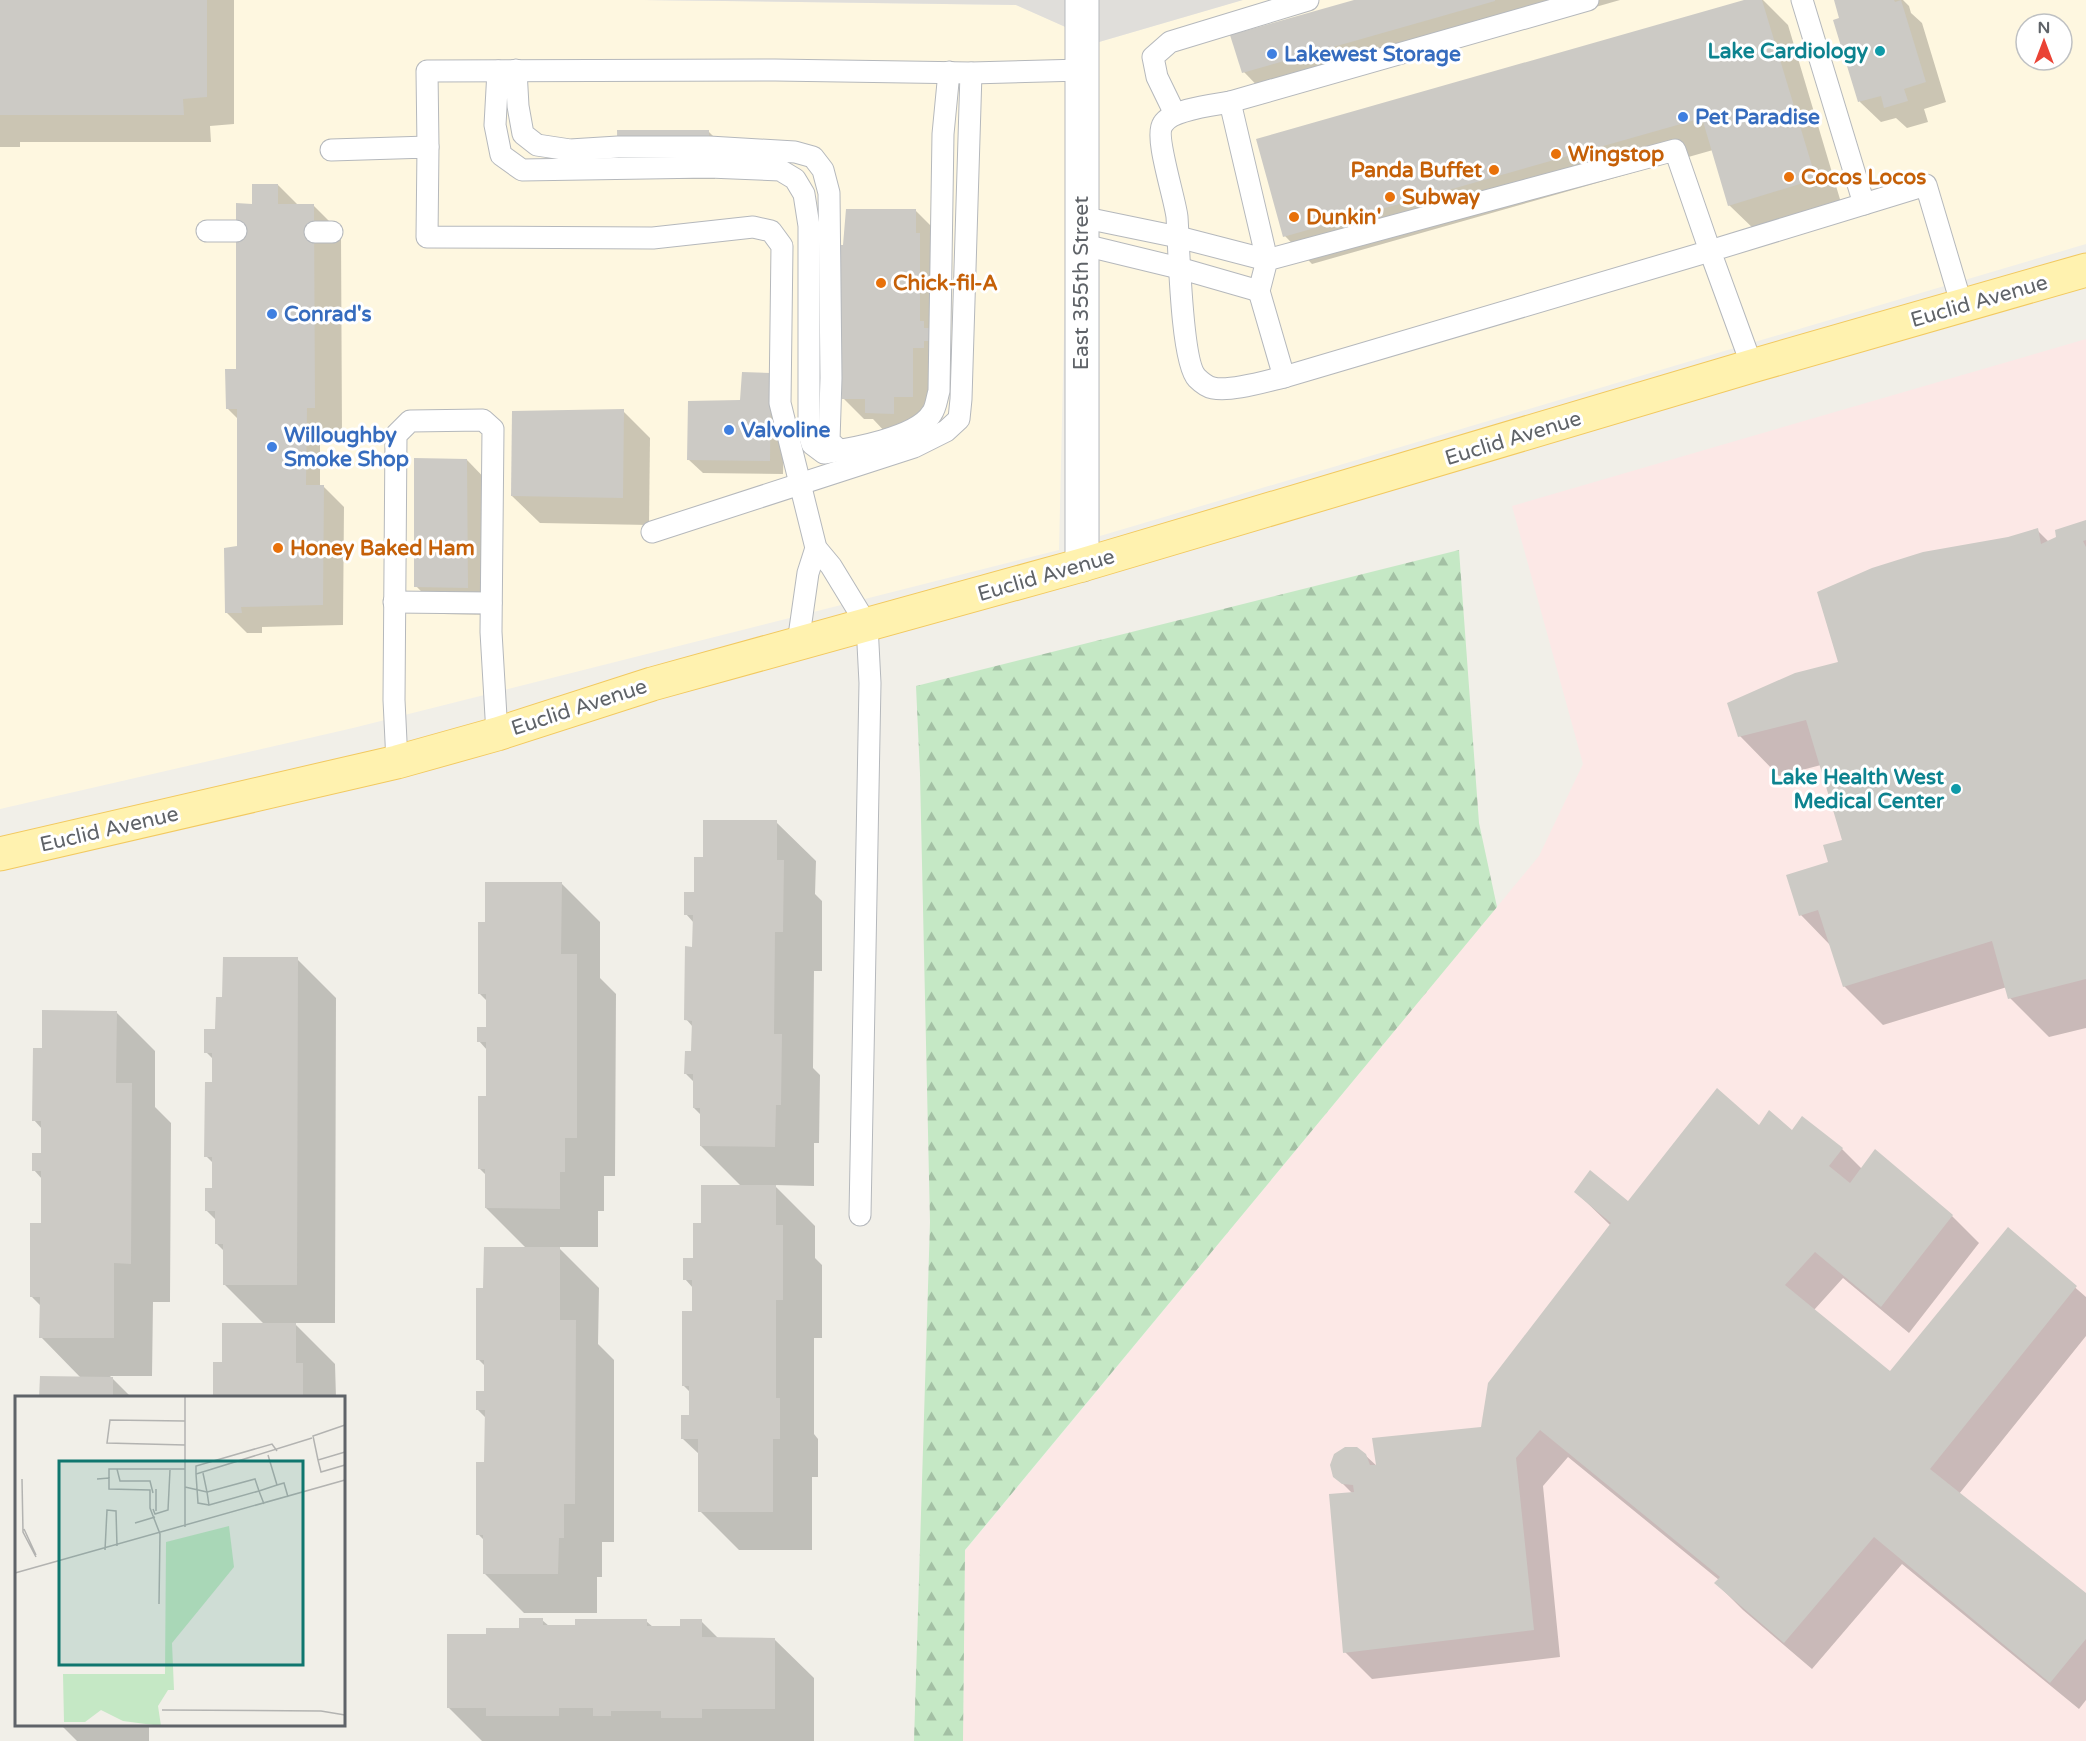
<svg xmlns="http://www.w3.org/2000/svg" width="2086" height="1741" font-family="'Varela Round',sans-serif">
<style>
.commercial{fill:#fef7e0;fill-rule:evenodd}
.industrial{fill:#e0deda}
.medical{fill:#fce8e6}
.forest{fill:url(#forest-firs)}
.shadow{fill:#0003}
.building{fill:#cccac5}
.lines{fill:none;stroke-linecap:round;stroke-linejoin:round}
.lane-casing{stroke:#b5b8bc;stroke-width:23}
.street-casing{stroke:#b5b8bc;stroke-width:35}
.primary-casing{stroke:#f2c960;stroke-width:35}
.lane{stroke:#fff;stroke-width:21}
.street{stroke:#fff;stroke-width:33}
.primary{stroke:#fff2af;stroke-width:33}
.culture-dot{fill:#0f9aa8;stroke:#fff;stroke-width:2}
.shop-dot{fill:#3f7fe0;stroke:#fff;stroke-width:2}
.food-dot{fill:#e8710a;stroke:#fff;stroke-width:2}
.labels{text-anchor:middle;stroke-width:6;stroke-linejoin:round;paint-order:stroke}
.culture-label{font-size:21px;font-weight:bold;fill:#0d838f;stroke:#fff;text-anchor:end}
.shop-label{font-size:21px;font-weight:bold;fill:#366cbe;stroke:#fff;text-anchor:start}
.food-label{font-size:21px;font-weight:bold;fill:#c56008;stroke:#fff;text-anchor:start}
.street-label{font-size:21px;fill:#5f6368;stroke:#fff}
.inset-road{fill:none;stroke:#b3b3b1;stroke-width:1.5}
.view{fill:#0f766e;fill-opacity:0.15;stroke:#0f766e;stroke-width:3}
.inset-edge{fill:none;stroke:#5f6368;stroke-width:3}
</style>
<defs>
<pattern id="forest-firs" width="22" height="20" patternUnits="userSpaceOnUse" patternTransform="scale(1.5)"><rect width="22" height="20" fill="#c5e8c5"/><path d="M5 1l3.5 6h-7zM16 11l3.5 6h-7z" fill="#a3c0a4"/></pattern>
</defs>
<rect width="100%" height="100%" fill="#f1efe8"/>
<!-- commercial -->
<g class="commercial">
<path d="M0,0h643l373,5 55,24 -12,521 -706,178 -353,81z"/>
<path d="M1242,0h844v244l-986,292 -1,-494zM2026,24h36v36h-36z"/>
</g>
<!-- industrial -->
<path class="industrial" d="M643,0h600l-144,42 -83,-37z"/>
<!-- medical -->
<path class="medical" d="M2086,339v1402h-1123l2,-190 574,-695 44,-92 -71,-258z"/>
<!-- forest -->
<path class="forest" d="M1459,550l20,273 18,84 -532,643 -2,191h-49l16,-519 -10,-448 -4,-88z"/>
<!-- shadow -->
<g class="shadow">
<path d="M0,0h234v124l-24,2 1,16h-191v5h-20z"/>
<path d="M1360,0h260l-349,100 -27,-28z"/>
<path d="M1750,0h13l25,25 54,181 -85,26 -28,-27 -16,-55 -401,114 -27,-28z"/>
<path d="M1840,0h63l6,6 2,7 11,10 24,79 -22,7 4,13 -21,6 -11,-10 -15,4 -21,-20 -19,-83z"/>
<path d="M708,131l7,7v41h-89l-7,-7z"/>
<path d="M278,185l21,21h15l27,27 1,202h-22v51h3l21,21 -1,118 -81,2v6h-15l-21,-21 12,-64v-129l-10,-10 9,-38 17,-166z"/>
<path d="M916,211l21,21 7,112 7,7v10h-7l-11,56 -46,17 -14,-15h-9l-21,-21v-16h-27l29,-136z"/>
<path d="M785,389l-2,85 -80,-1 -14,-13 52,-58z"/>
<path d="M623,411l27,27 -1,87 -109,-2 -28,-27z"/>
<path d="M467,460l27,28 1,127 -52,-1 -27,-28z"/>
<path d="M2086,522v506l-37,9 -39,-39 -3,-11 -124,38 -39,-39 -13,-40 -30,-31 42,-74 -22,-76 -42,11 -39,-40 268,-197 29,-9 12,12z"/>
<path d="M776,822l40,39 -1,33 7,7v70h-8l-1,97 7,7 -1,68h-5v43l-40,-1 41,41v32l7,7v73h-8v96l4,5v38h-6v73h-73l-39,-39v-56l-17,-16 7,-22v-25l-7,-7 10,-73v-24l-8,-9 9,-19 9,-35 39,-38 -41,-41v-31l-7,-7 1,-25 -9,-9 7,-21v-26l-7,-8 7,-71 1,-25 -8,-9 9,-21 9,-34z"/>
<path d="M561,883l39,39v56l16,16 -1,182h-11v35h-6v36h-40l41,41 -1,56 16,16v182h-12v35h-5v36h-73l-39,-39v-33l-7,-7 8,-70v-46l-9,-9 9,-16v-26l-8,-8 7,-70 42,-40 -41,-41v-33l-7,-7 8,-70v-48l-8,-9 8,-13v-27l-8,-8 8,-70z"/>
<path d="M297,959l39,39 -1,325h-41l41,41 1,34h-121l8,-35 42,-38 -41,-41v-33l-8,-8v-23l-10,-10 8,-20v-26l-8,-8 7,-73 1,-23 -8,-8 11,-22 7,-32z"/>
<path d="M116,1012l39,39v56l16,16 -1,179h-17l-1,74h-42l22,22h-91l40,-20 -40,-41v-31l-9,-9 10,-73v-45l-8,-9 8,-15v-26l-8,-9 9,-71z"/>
<path d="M1802,1119l40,30 20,20 90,47 27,27 -70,90 -66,-55 -29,32 76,63 118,-144 78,68v39l-127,158 127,101v105l-7,9 -177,-145 -90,105 -69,-59 -27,-27 3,-3 -151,-123 -25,29 17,171 -188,22 -27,-27 8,-158 -18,-18 30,-21 13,12 104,-38 129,-203 -35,-34 53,11 130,-76 34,5z"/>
<path d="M542,1620l7,6h27l70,-5 7,6h28l20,-6 18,18h55l40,39v63h-332l-33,-33 38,-72 34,-7z"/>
<path d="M60,1724h89v17h-72z"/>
</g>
<!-- building -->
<g class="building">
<path d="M0,0h207v97l-24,2 1,16h-184z"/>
<path d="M1354,0h141v1l-253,72 -12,-38z"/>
<path d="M1744,0h18l54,179 -88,27 -26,-88 -419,119 -27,-98z"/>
<path d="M1834,0h60l1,2 6,-2 25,82 -22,7 4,12 -24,7 -3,-12 -23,6 -25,-82 6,-2z"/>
<path d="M617,130h92v43h-91z"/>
<path d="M252,184h26v20h36l1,204h-8l-1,77h18l-1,120 -82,2 1,6h-17l-1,-65 13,-2v-137h-11l-1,-40h11v-166l16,1z"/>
<path d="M846,209h70v24h4v88h4v7h6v13h-6v7h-11v49h-19v17l-29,-1v-14h-23v-23h-33l-2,-132 36,1z"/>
<path d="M742,372l29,1 -1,88 -83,-1 1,-59 52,-1z"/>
<path d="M624,409l-1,89 -112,-2 1,-85z"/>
<path d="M414,458l53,1 1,129 -54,-1z"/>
<path d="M2086,520v20l-3,1 3,6v432l-78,20 -16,-58 -149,46 -25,-77 -19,6 -13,-41 42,-13 -5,-17 19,-5 -36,-120 -68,17 -11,-34 68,-30 43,-11 -21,-70 55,-24 51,-16 85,-15 30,-9 3,16 15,-7 -1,-7z"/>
<path d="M703,820h74v40h7l-1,72h-8l-1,102h8l-1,71h-5l-1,42 -75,-1v-38h-7v-34h-9l1,-23h6l1,-30 -8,-1 1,-74 7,1 1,-32h-9v-23h10v-35h9z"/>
<path d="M485,882h77l-1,72h16v184h-12v34h-5v37l-75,-1v-39h-7v-73h8v-54h-9v-15h9v-33h-8v-72h7z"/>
<path d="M223,957h75l-1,328h-74v-41h-8v-33h-10v-23h7v-31h-8l1,-75h7v-29h-8v-24h11l1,-32h6z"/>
<path d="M42,1010l75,1 -1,72h16l-1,181 -17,-1v75h-75l1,-41h-10v-74h11v-52h-9v-18h9v-32h-9l1,-73h9z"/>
<path d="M1717,1088l42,37 10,-15 23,20 10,-14 41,32 -14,18 21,17 25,-34 78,66 -72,92 -66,-55 -30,33 105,86 118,-144 69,59 -147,183 156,124v46l-36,44 -176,-146 -90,106 -70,-60 6,-6 -180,-147 -24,28 18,172 -191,23 -14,-159 25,-2 -1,-7 -11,-1 -9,-7 -3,-12 4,-11 11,-7h12l9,7 4,11h6l-4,-27 109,-11 7,-44 123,-160 -37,-31 16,-22 38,31z"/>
<path d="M701,1185h75v40h7v75h-7v98h4v41h-7v73h-75v-73h-17v-24h8v-29h-7v-75h10v-31h-9v-22h10v-35h8z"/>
<path d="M484,1247h76v73h16l-1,184h-11v34h-5l-1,36h-75v-39h-7v-73h8l1,-52h-9v-19h8v-31h-8v-72h7z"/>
<path d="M222,1323h74v40h7v35h-90v-36h9z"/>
<path d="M40,1376l73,1v21h-74z"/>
<path d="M519,1618h24v7h32v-6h72v7h33v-7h22v18l73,1v71h-73v9h-41v-7h-50v5h-18v-8h-34v8h-73v-8h-39v-74h39v-6h33z"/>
</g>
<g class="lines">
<!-- lane casing -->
<g class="lane-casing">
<g id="lane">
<path d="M1802,0l62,204 62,-19 36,121"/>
<path d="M516,70l2,36 5,28 14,11 33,5 48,-3h91l86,5 18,5 10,13 6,23 2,185 -2,63 11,10 25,11"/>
<path d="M498,71l-3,54 6,30 21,15 187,-3 71,3 15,9 9,15 5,32v208l3,10 12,9c27,-4 93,-15 108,-40 4,-5 5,-16 7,-22l4,-257 6,-62"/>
<path d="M1175,114l-18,-37 -4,-20 17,-15 138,-42"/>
<path d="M428,147l-1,-76 348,-1 196,3 111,-3"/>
<path d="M331,150l97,-3 -1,90 226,1 100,-11 18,4 11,15 -2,157 36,145 15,18 36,59 3,58 -10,532"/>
<path d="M1675,150l35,101 -426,126 -25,-86 8,-31z"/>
<path d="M1081,217l97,20 89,23 -37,-158"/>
<path d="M207,231h29"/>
<path d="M315,232h17"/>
<path d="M1080,244l99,24 80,23"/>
<path d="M1752,366l-42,-115 154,-47"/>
<path d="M1284,377c-18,4 -53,15 -71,11 -5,-1 -12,-6 -16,-10 -16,-16 -18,-133 -20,-161 -2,-19 -23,-81 -14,-93 9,-15 51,-19 67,-22l358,-102"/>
<path d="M652,532l262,-85 32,-16 13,-12 2,-20 10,-326"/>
<path d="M394,602l97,1"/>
<path d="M798,643l10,-70 8,-25"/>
<path d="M397,762l-3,-62 2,-265 14,-14 73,-1 10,9 -2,203 6,102"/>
</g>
</g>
<!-- street casing -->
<g class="street-casing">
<path id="street" d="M1082,0v565"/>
</g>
<!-- primary casing -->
<g class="primary-casing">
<path id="primary" d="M0,854l397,-92 100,-28 155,-50 430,-119 670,-199 334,-96"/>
</g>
<!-- lane -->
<use href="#lane" class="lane"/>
<!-- street -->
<use href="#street" class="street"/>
<!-- primary -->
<use href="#primary" class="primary"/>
</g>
<!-- markers -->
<g class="culture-dot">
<circle cx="1880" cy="51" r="6"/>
<circle cx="1956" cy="789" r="6"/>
</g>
<g class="shop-dot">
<circle cx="1272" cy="54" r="6"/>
<circle cx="1683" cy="117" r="6"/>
<circle cx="272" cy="314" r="6"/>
<circle cx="729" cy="430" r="6"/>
<circle cx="272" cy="447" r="6"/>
</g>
<g class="food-dot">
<circle cx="1556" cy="154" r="6"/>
<circle cx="1494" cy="170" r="6"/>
<circle cx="1789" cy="177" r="6"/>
<circle cx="1390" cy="197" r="6"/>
<circle cx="1294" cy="217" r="6"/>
<circle cx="881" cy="283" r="6"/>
<circle cx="278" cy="548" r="6"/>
</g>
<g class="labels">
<!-- culture labels -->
<g class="culture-label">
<text x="1868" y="58">Lake Cardiology</text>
<text x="1944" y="784">Lake Health West<tspan x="1944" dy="24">Medical Center</tspan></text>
</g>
<!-- shop labels -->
<g class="shop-label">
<text x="1284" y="61">Lakewest Storage</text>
<text x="1695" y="124">Pet Paradise</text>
<text x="284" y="321">Conrad's</text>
<text x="741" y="437">Valvoline</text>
<text x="284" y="442">Willoughby<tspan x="284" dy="24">Smoke Shop</tspan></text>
</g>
<!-- food labels -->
<g class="food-label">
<text x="1568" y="161">Wingstop</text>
<text x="1482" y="177" text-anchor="end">Panda Buffet</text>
<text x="1801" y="184">Cocos Locos</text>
<text x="1402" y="204">Subway</text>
<text x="1306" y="224">Dunkin'</text>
<text x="893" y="290">Chick-fil-A</text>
<text x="290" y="555">Honey Baked Ham</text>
</g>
<!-- street labels -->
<g class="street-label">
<text transform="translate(1081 283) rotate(-90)" y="7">East 355th Street</text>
<text transform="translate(1979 301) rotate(-16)" y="7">Euclid Avenue</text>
<text transform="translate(1513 438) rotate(-17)" y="7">Euclid Avenue</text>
<text transform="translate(1046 575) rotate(-16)" y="7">Euclid Avenue</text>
<text transform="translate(579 707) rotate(-18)" y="7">Euclid Avenue</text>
<text transform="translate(109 829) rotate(-13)" y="7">Euclid Avenue</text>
</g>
</g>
<!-- overview -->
<g transform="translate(15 1396)">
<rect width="330" height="330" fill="#f1efe8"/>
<path d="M214,130l5,41 -62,76 2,47h-6l-10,16 3,20 -38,-5 -22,-11 -16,12h-21l-1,-48h102l1,-132z" fill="#c5e8c5"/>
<path class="inset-road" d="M170,0v131M170,25l-75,-1 -3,23 78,2M330,56l-27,8 3,12 24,-7M253,59l9,30 7,-2 4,14M303,64l-5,-24 32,-11M102,73l3,12h30l3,12M181,78v-8l76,-22 5,7M94,82v-9h76M7,83l1,53 13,25M82,83l12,-1v11l41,1v18l10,26 -1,70M240,83l4,12 -50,14 -2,-13zM170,91l22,5 -4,-19M249,108l-5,-13 18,-6M194,109l-11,-2 -2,-29 116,-36M138,113l2,5 13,-4 2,-40M141,115v-22M120,127l20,-6M9,133l12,26M90,154l2,-40 9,1 1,35M0,177l330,-93M147,314l159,1 24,4"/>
<path class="view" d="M44,65h244v204h-244z"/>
<rect width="330" height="330" class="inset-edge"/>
</g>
<!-- north arrow -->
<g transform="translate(2044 42)"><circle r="28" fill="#ffffff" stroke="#bfc1c3" stroke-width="1.5"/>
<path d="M0-4.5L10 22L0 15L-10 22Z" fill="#ea4335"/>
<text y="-9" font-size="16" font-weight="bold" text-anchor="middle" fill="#5f6368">N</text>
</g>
</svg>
